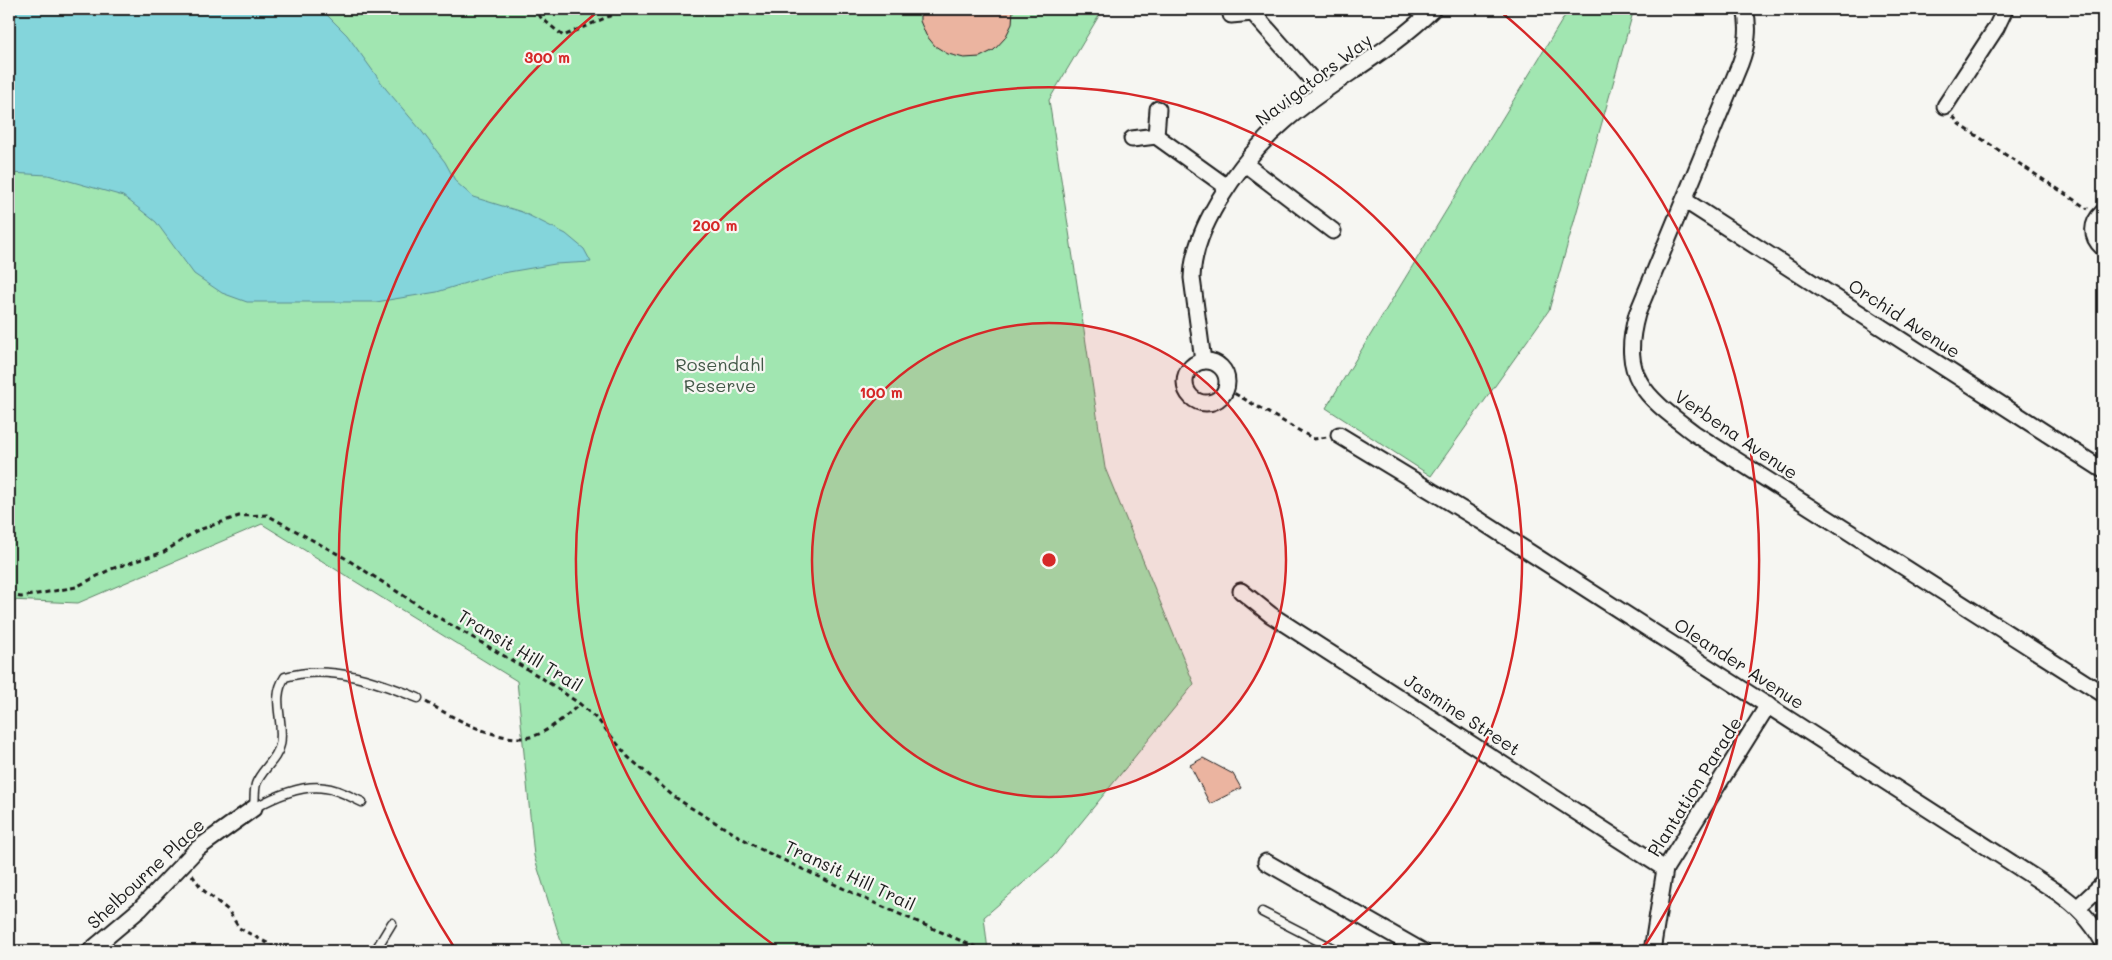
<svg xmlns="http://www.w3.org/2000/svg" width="2112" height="960" font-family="Mali,sans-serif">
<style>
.green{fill:#a1e6b1;stroke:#5e8166}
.water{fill:#84d5db;stroke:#5a8b8f}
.building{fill:#ebb4a0;stroke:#1c1c1c}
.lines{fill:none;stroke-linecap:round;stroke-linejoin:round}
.lane-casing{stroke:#1c1c1c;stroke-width:11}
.street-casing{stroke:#1c1c1c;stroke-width:19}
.path{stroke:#1c1c1c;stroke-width:3;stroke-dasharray:5 4;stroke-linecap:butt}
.lane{stroke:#f6f6f2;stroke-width:8}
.street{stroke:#f6f6f2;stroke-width:15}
.ring{fill:none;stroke:#d62828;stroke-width:2.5}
.labels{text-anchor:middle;stroke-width:4.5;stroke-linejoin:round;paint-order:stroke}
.street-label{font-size:18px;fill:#1c1c1c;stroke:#f6f6f2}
.park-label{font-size:18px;fill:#445949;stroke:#f6f6f2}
.centre{fill:#d62828;stroke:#f6f6f2;stroke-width:2.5}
.ring-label{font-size:15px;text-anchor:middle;font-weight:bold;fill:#d62828;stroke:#f6f6f2;stroke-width:4.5;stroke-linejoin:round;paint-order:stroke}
</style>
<rect width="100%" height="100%" fill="#f6f6f2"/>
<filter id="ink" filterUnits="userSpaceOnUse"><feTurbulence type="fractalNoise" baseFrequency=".02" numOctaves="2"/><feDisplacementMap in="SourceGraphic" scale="10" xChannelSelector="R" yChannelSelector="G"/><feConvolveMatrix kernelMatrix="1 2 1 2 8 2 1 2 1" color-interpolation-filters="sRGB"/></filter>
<g filter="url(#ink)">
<!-- green -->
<g class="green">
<path d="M9,9h1094l-54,91 56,368 89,216 -141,173 -69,60 4,34h-424l-30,-95 -17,-175 -255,-157 -184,79 -69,-3z"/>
<path d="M1569,9h65l-85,301 -118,166 -105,-68z"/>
</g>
<!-- water -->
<path class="water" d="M13,9h308l26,26 39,54 34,40 25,33 11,20 17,15 49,15 44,22 18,15 7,13 -36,2 -64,11 -54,17 -61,10h-129l-25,-9 -28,-19 -38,-52 -33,-26 -75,-21 -39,-2v-158z"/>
<!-- building -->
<g class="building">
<path d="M920,9h93l-1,15 -7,14 -11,12 -14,7 -16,1 -16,-4 -13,-8 -9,-11 -6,-14z"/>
<path d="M1203,758l30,16 8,14 -31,16 -20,-39z"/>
</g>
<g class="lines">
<!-- lane casing -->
<g class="lane-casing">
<g id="lane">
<path d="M254,808c1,-8 0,-17 2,-24 5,-14 21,-24 24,-39 5,-24 -10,-46 5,-68 45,-13 91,4 133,21"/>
<path d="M254,808c20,-11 48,-24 71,-20 13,1 26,9 37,14"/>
<path d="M1262,912l76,39"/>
<path d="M375,951l17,-28"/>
</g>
</g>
<!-- street casing -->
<g class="street-casing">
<g id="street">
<path d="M1745,9c5,20 2,36 -5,55l-103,250c-18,65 10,83 57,119l409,261"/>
<path d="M1253,13l70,79"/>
<path d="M1231,15l22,-2v-4"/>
<path d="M1945,106l51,-78 9,-19"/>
<path d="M1156,136l71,51"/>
<path d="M1132,139l24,-3 2,-27"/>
<path d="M1245,164l88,67"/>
<path d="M1684,200l419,270"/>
<path d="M2103,212c-12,11 -13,25 0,36"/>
<circle cx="1206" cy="382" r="21"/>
<path d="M1203,361l-11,-83c1,-29 13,-54 27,-78 18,-29 40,-57 66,-79 47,-41 104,-68 148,-112"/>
<path d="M1339,435l142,86 576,371c20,14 34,28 46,50"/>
<path d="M1241,591l30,24 394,254"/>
<path d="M1266,862l156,89"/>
<path d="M2078,907l25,-23"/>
<path d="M90,951l50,-42 57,-60 57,-41"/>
<path d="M1652,951l13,-82 103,-164"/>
</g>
</g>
<!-- path -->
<g class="path">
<path d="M531,9l32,27 63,-27"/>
<path d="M1953,116l6,8 129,85"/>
<path d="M1226,391l6,1 82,47 13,-2"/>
<path d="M9,595l12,2 55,-10 35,-18 53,-17 32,-21 43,-15 28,-1 78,43 84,54 113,66 38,26 19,17 29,36 44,38 16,11 72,43 112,53 101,44 16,5"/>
<path d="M426,702c28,16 81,47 113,32 15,-7 29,-20 41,-30"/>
<path d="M192,875l11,15 25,20 11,18 30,16 8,7"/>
</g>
<!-- lane -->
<use href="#lane" class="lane"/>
<!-- street -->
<use href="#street" class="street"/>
</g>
</g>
<!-- distance rings -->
<circle cx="1049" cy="560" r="237" fill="#d62828" fill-opacity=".12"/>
<g class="ring">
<circle cx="1049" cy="560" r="237"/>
<path d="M781 950A473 473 0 1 1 1317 950"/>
<path d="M454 947A710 710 0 0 1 597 12M1501 12A710 710 0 0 1 1644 947"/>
</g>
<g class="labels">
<!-- street labels -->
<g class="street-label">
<text transform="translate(1314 80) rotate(-37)" y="6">Navigators Way</text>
<text transform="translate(1904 319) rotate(33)" y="6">Orchid Avenue</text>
<text transform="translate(1736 435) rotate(34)" y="6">Verbena Avenue</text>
<text transform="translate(520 651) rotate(31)" y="6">Transit Hill Trail</text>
<text transform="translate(1739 664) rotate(33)" y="6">Oleander Avenue</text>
<text transform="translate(1462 715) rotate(33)" y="6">Jasmine Street</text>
<text transform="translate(1695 787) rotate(-58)" y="6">Plantation Parade</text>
<text transform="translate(146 874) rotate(-43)" y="6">Shelbourne Place</text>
<text transform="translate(850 876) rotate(25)" y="6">Transit Hill Trail</text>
</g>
<!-- park labels -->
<g class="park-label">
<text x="720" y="371">Rosendahl<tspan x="720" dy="21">Reserve</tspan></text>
</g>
</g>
<circle cx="1049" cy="560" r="8" class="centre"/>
<g class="ring-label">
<text x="547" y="63">300 m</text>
<text x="715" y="231">200 m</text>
<text x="881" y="398">100 m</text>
</g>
<!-- margin -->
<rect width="2112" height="960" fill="none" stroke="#f6f6f2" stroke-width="30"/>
<rect x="15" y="15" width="2082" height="930" fill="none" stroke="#1c1c1c" stroke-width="2" filter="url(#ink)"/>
</svg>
